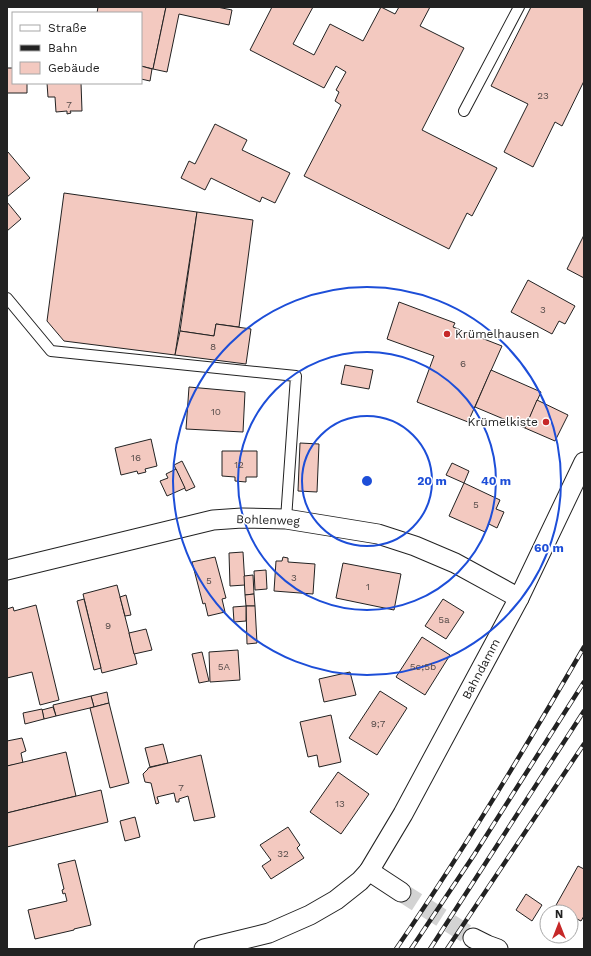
<svg xmlns="http://www.w3.org/2000/svg" width="591" height="956" font-family="'Work Sans',sans-serif">
<style>
.building{fill:#f3c9c0;stroke:#222}
.lines{fill:none;stroke-linecap:round;stroke-linejoin:round}
.street-tunnel{stroke:#d3d3d3;stroke-width:19;stroke-dasharray:19 10;stroke-linecap:butt}
.lane-casing{stroke:#222;stroke-width:12}
.street-casing{stroke:#222;stroke-width:21}
.lane{stroke:#fff;stroke-width:10}
.street{stroke:#fff;stroke-width:19}
.rail-casing{stroke:#222;stroke-width:4.5}
.rail{stroke:#fff;stroke-width:3;stroke-dasharray:9;stroke-linecap:butt}
.ring{fill:none;stroke:#1d4ed8;stroke-width:2}
.poi-dot{fill:#c62828;stroke:#fff;stroke-width:1.5}
.labels{text-anchor:middle;stroke-width:3;stroke-linejoin:round;paint-order:stroke}
.number-label{font-size:10px;fill:#564c4a}
.poi-label{font-size:12px;fill:#222;stroke:#fff;text-anchor:start}
.street-label{font-size:12px;fill:#222;stroke:#fff}
.centre{fill:#1d4ed8;stroke:#fff;stroke-width:2}
.ring-label{font-size:12px;text-anchor:middle;font-weight:bold;fill:#1d4ed8;stroke:#fff;stroke-width:3;stroke-linejoin:round;paint-order:stroke}
</style>
<rect width="100%" height="100%" fill="#fff"/>
<!-- building -->
<g class="building">
<path d="M98,7h68l-13,62 -12,-3v-53h-44z"/>
<path d="M166,7h51l15,3 -3,15 -50,-11 -12,58 -14,-3z"/>
<path d="M272,7h41l-20,37 21,11 16,-31 33,17 18,-34 14,7 4,-7h31l-10,19 44,22 -42,82 75,38 -25,48 -5,-3 -18,36 -145,-73 37,-71 -6,-4 4,-9 -3,-2 10,-18 -10,-6 -12,22 -74,-38z"/>
<path d="M531,7h53v74l-22,45 -7,-4 -22,45 -29,-15 24,-48 -37,-18z"/>
<path d="M141,66l11,3 -2,12 -9,-2z"/>
<path d="M7,68h6v15h14v10h-20z"/>
<path d="M47,83h34l1,28h-12l1,2 -4,1v-3l-11,1 -1,-15h-7z"/>
<path d="M215,124l32,16 -5,10 48,23 -15,30 -13,-6 -2,5 -49,-24 -6,12 -24,-12 8,-17 6,3z"/>
<path d="M8,152l22,26 -23,19v-44z"/>
<path d="M64,193l133,19 -22,143 -111,-14 -17,-20z"/>
<path d="M7,202l14,17 -14,12z"/>
<path d="M197,212l56,8 -14,107 -23,-3 -2,12 -34,-5z"/>
<path d="M584,235v43l-17,-9z"/>
<path d="M528,280l47,26 -10,18 -6,-3 -7,13 -41,-22z"/>
<path d="M399,302l56,21 -2,4 49,19 -34,76 -51,-20 17,-46 -47,-17z"/>
<path d="M216,324l35,5 -5,35 -71,-9 5,-24 34,5z"/>
<path d="M345,365l28,5 -4,19 -28,-5z"/>
<path d="M491,370l50,22 -16,36 -50,-21z"/>
<path d="M189,387l56,5 -2,40 -57,-3z"/>
<path d="M537,400l31,15 -13,26 -30,-13z"/>
<path d="M151,439l6,27 -12,3 1,3 -8,2 -1,-3 -16,4 -6,-27z"/>
<path d="M300,443l19,1 -2,48 -19,-1z"/>
<path d="M222,451h35v26h-11v5l-11,-1v-4l-13,-1z"/>
<path d="M182,461l13,26 -9,4 -12,-26z"/>
<path d="M452,463l17,8 -5,12 -18,-8z"/>
<path d="M176,469l9,19 -18,8 -7,-15 8,-3 -2,-4z"/>
<path d="M464,483l36,17 -4,9 8,3 -7,16 -8,-4 -4,8 -36,-16z"/>
<path d="M243,552l2,33 -15,1 -1,-33z"/>
<path d="M215,557l11,41 -4,1 3,13 -17,4 -3,-13 -2,1 -11,-42z"/>
<path d="M283,557l5,1v4l27,2 -2,30 -39,-3 2,-30h6z"/>
<path d="M343,563l58,11 -7,36 -58,-12z"/>
<path d="M266,570l1,19 -12,1 -1,-19z"/>
<path d="M253,575l1,19 -9,1 -1,-19z"/>
<path d="M117,585l20,79 -35,9 -19,-79z"/>
<path d="M254,594l1,12h-9l-1,-11z"/>
<path d="M126,595l5,20 -6,1 -5,-19z"/>
<path d="M84,599l17,69 -7,2 -17,-69z"/>
<path d="M443,599l21,13 -18,27 -21,-13z"/>
<path d="M36,605l23,95 -19,5 -8,-33 -25,6v-69l6,-2 1,4z"/>
<path d="M246,606h9l2,37 -10,1z"/>
<path d="M246,606v15l-12,1 -1,-15z"/>
<path d="M146,629l6,21 -18,4 -5,-21z"/>
<path d="M422,637l28,18 -25,40 -29,-18z"/>
<path d="M238,650l2,30 -30,2 -1,-30z"/>
<path d="M202,652l7,29 -10,2 -7,-29z"/>
<path d="M350,672l6,23 -32,7 -5,-23z"/>
<path d="M380,691l27,17 -30,47 -28,-17z"/>
<path d="M107,692l2,11 -15,4 -3,-11z"/>
<path d="M91,696l3,11 -38,9 -3,-11z"/>
<path d="M109,703l20,80 -19,5 -20,-80z"/>
<path d="M53,707l3,9 -12,3 -2,-9z"/>
<path d="M42,709l2,10 -19,5 -2,-11z"/>
<path d="M331,715l10,47 -22,5 -2,-12 -9,2 -8,-35z"/>
<path d="M22,738l4,13 -5,2 2,10 -16,3v-25z"/>
<path d="M163,744l5,19 -18,4 -5,-19z"/>
<path d="M66,752l10,44 -69,17v-47z"/>
<path d="M201,755l14,62 -21,4 -6,-25 -9,3v3h-3l-2,-9 -17,4 2,6 -3,1 -5,-21 -6,-1 -2,-8 5,-5v-1z"/>
<path d="M338,772l31,22 -28,40 -31,-22z"/>
<path d="M101,790l7,32 -101,25v-34z"/>
<path d="M135,817l5,20 -15,4 -5,-20z"/>
<path d="M288,827l12,18 -3,3 7,10 -33,21 -9,-13 9,-6 -11,-15z"/>
<path d="M75,860l16,65 -17,4v1l-39,9 -7,-29 39,-9 -2,-8 -2,1 -1,-4 2,-1 -6,-25z"/>
<path d="M578,866l6,3v47l-3,5 -10,-5v-4h-7l-9,-5z"/>
<path d="M526,894l16,11 -10,16 -16,-11z"/>
</g>
<g class="lines">
<!-- street-tunnel -->
<path class="street-tunnel" d="M401,892l72,46"/>
<!-- lane casing -->
<g class="lane-casing">
<g id="lane">
<path d="M464,111l55,-104"/>
<path d="M7,298l44,53 245,25 -10,143"/>
</g>
</g>
<!-- street casing -->
<g class="street-casing">
<g id="street">
<path d="M7,570l206,-50 29,-2 44,1 92,15 37,12 40,17 64,35"/>
<path d="M369,871l32,21"/>
<path d="M473,938l14,7 11,4"/>
<path d="M204,949l65,-16 41,-18 26,-15 24,-19 9,-10 34,-57 116,-216 65,-136"/>
</g>
</g>
<!-- lane -->
<use href="#lane" class="lane"/>
<!-- street -->
<use href="#street" class="street"/>
<!-- rail casing -->
<g class="rail-casing">
<g id="rail">
<path d="M396,949c67,-98 129,-200 188,-302"/>
<path d="M411,949l63,-94 110,-173"/>
<path d="M430,949l154,-238"/>
<path d="M447,949l137,-205"/>
</g>
</g>
<!-- rail -->
<use href="#rail" class="rail"/>
</g>
<!-- distance rings -->
<g class="ring">
<circle cx="367" cy="481" r="65"/>
<circle cx="367" cy="481" r="129"/>
<circle cx="367" cy="481" r="194"/>
</g>
<!-- markers -->
<g class="poi-dot">
<circle cx="447" cy="334" r="4"/>
<circle cx="546" cy="422" r="4"/>
</g>
<g class="labels">
<!-- number labels -->
<g class="number-label">
<text x="543" y="99">23</text>
<text x="69" y="108">7</text>
<text x="543" y="313">3</text>
<text x="213" y="350">8</text>
<text x="463" y="367">6</text>
<text x="216" y="415">10</text>
<text x="136" y="461">16</text>
<text x="239" y="468">12</text>
<text x="476" y="508">5</text>
<text x="294" y="581">3</text>
<text x="209" y="584">5</text>
<text x="368" y="590">1</text>
<text x="444" y="623">5a</text>
<text x="108" y="629">9</text>
<text x="224" y="670">5A</text>
<text x="423" y="670">5c;5b</text>
<text x="378" y="727">9;7</text>
<text x="181" y="791">7</text>
<text x="340" y="807">13</text>
<text x="283" y="857">32</text>
</g>
<!-- poi labels -->
<g class="poi-label">
<text x="455" y="338">Krümelhausen</text>
<text x="538" y="426" text-anchor="end">Krümelkiste</text>
</g>
<!-- street labels -->
<g class="street-label">
<text transform="translate(268 520) rotate(2)" y="4">Bohlenweg</text>
<text transform="translate(481 669) rotate(-62)" y="4">Bahndamm</text>
</g>
</g>
<circle cx="367" cy="481" r="6" class="centre"/>
<g class="ring-label">
<text x="432" y="485">20 m</text>
<text x="496" y="485">40 m</text>
<text x="549" y="552">60 m</text>
</g>
<!-- border -->
<rect width="591" height="956" fill="none" stroke="#222222" stroke-width="16"/>
<!-- legend -->
<rect x="12" y="12" width="130" height="72" fill="#ffffff" stroke="#a7a7a7"/>
<rect x="20" y="25" width="20" height="6" fill="#ffffff" stroke="#a7a7a7"/>
<text x="48" y="32" font-size="12" fill="#222222">Straße</text>
<rect x="20" y="45" width="20" height="6" fill="#222222" stroke="#a7a7a7"/>
<text x="48" y="52" font-size="12" fill="#222222">Bahn</text>
<rect x="20" y="62" width="20" height="12" fill="#f3c9c0" stroke="#a7a7a7"/>
<text x="48" y="72" font-size="12" fill="#222222">Gebäude</text>
<!-- north arrow -->
<g transform="translate(559 924)"><circle r="19" fill="#ffffff" stroke="#a7a7a7"/>
<path d="M0-3L7 15L0 10L-7 15Z" fill="#c62828"/>
<text y="-6" font-size="11" font-weight="bold" text-anchor="middle" fill="#222222">N</text>
</g>
</svg>
